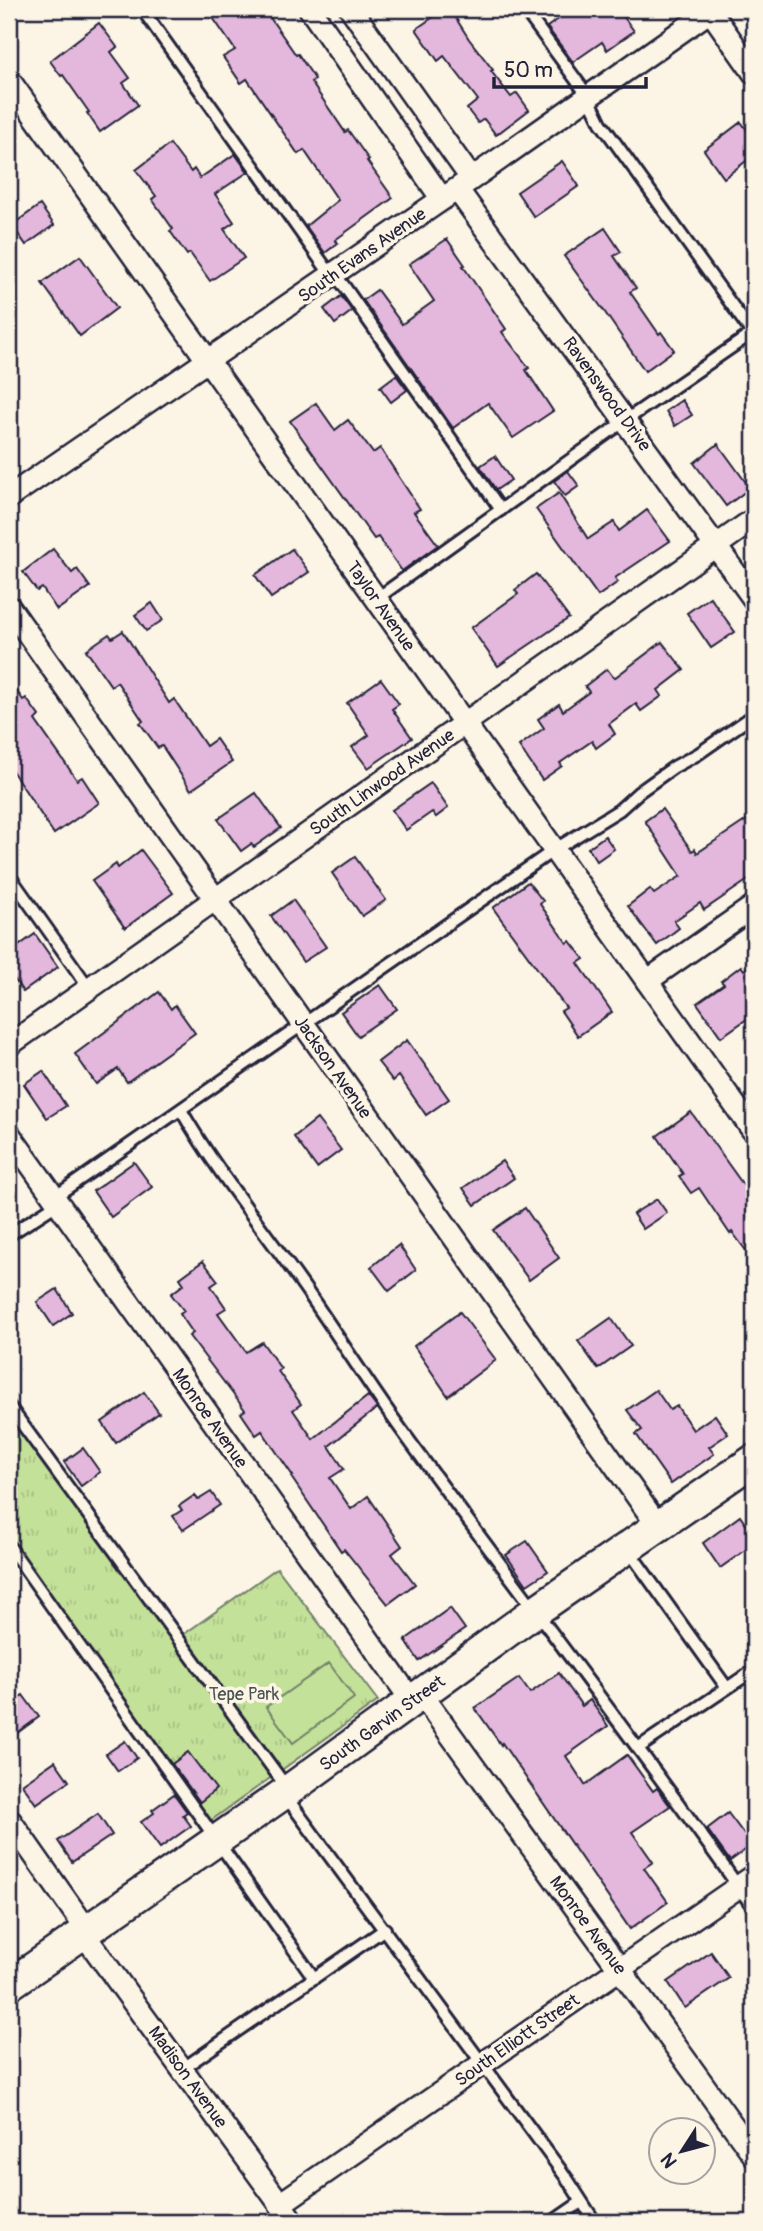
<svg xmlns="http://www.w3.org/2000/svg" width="763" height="2231" font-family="Pangolin,sans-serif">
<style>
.grass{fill:url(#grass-tufts);stroke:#73826a;stroke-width:2}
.pitch{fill:#c4e199;stroke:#73826a;stroke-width:2}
.building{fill:#e4b7dc;stroke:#22223b;stroke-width:2}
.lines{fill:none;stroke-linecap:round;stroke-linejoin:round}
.lane-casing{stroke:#22223b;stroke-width:16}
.street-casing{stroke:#22223b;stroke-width:26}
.secondary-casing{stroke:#22223b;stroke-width:35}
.lane{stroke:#fcf5e5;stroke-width:10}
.street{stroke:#fcf5e5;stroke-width:21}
.secondary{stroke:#fcf5e5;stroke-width:30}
.labels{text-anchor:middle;stroke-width:7;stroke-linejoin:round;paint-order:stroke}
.street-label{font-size:18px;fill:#22223b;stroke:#fcf5e5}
.park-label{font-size:18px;fill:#4a5252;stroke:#fcf5e5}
</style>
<defs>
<pattern id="grass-tufts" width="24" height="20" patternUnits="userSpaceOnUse" patternTransform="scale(1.75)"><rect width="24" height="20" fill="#c4e199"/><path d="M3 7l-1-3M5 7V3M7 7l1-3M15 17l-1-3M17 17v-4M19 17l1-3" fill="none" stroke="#a8c185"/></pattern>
</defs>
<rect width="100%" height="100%" fill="#fcf5e5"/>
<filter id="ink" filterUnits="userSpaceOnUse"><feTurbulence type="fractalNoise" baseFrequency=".0143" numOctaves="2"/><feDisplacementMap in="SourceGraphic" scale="14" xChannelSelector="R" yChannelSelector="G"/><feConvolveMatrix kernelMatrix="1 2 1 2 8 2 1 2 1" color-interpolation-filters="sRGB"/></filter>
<g filter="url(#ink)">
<!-- grass -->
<path class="grass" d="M9,1403l168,236 100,-71 101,133 -172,123 -197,-277z"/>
<!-- pitch -->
<path class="pitch" d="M329,1663l25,35 -61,45 -27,-36z"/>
<!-- building -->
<g class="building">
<path d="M207,9h57l32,46 2,-1 17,25 -4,3 34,50 3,-2 21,30 -2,1 26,37 -58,42 3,3 -13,10 -19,-27 32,-26 -34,-50 -6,4 -51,-75 -6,4 -18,-26 12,-7z"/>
<path d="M445,9h5l19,30 24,31 -2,1 20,26 6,-4 12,17 -33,25 -12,-16 -6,4 -11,-14 11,-9 -34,-44 -6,5 -22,-32z"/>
<path d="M573,9h45l16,22 -27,19 -5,-8 -29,20 -26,-35z"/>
<path d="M99,23l18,24 -6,5 19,26 -7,5 15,22 -38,27 -13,-19 2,-1 -26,-37 -2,1 -11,-15z"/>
<path d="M741,122l13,17v16l-30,23 -20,-28z"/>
<path d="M170,144l21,28 3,-3 6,9 35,-24 13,18 -33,22 19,28 -10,7 20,29 -34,23 -20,-28 -3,2 -17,-24 3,-2 -21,-30 4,-3 -20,-26z"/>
<path d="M562,161l17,25 -45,31 -17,-25z"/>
<path d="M40,205l14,20 -28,20 -14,-20z"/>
<path d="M605,228l16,24 -7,4 22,32 -6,4 29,42 2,-2 13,18 -29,21 -41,-60 -40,-55z"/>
<path d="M447,239l18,26 -2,1 43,63 -4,3 27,36 -3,2 27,41 -40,27 -25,-35 -35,25 -90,-128 14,-10 25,34 32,-23 -25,-37z"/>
<path d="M80,256l37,52 -37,28 -38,-53z"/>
<path d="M341,296l11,15 -17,13 -11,-15z"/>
<path d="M396,375l11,15 -16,12 -11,-15z"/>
<path d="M682,400l10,15 -17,11 -9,-15z"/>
<path d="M316,403l19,27 13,-10 25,33 7,-5 40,61 -6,3 24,33 -36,26 -24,-34 -4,2 -84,-118z"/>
<path d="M718,444l32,44 -24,18 -32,-43z"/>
<path d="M495,456l16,24 -15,10 -16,-24z"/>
<path d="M568,471l11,15 -14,10 -11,-15z"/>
<path d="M559,493l29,46 26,-17 5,9 28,-21 23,31 -55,37 3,4 -20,14 -62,-87z"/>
<path d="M53,549l19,24 5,-4 13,18 -33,23 -15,-22 -5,3 -14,-19z"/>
<path d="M292,549l17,23 -38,26 -16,-23z"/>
<path d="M536,574l33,44 -71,48 -27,-38 47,-34 -3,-4z"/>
<path d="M710,597l25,35 -24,16 -24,-35z"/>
<path d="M152,603l11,17 -17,11 -11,-16z"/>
<path d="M123,631l46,72 5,-4 32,47 10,-7 16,23 -41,28 -29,-44 -4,2 -18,-25 3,-2 -26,-39 -6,4 -25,-36 23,-16 3,4z"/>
<path d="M662,642l22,28 -26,20 4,6 -21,15 -5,-7 -27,20 6,10 -19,14 -4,-7 -32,22 2,3 -20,14 -23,-34 25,-18 -6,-9 21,-15 4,7 26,-19 -4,-6 22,-17 7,9z"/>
<path d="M381,679l18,25 -7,5 20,29 -44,30 -16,-21 17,-12 -22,-32z"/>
<path d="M9,680l14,20 3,-2 13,18 -4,4 42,60 5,-3 17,26 -45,31 -45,-68z"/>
<path d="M431,783l17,25 -12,9 -4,-5 -26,18 -14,-20z"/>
<path d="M256,793l25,35 -27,19 -3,-3 -10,7 -23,-32z"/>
<path d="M662,809l30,42 3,-2 2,4 57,-38v61l-50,34 -4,-7 -26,18 5,7 -22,17 -29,-39 22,-17 4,5 27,-18 -36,-55z"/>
<path d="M605,836l9,13 -17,12 -9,-13z"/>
<path d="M141,850l32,43 -48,35 -33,-47 24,-17 2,4z"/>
<path d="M355,857l31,43 -24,16 -30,-43z"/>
<path d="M528,882l15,19 -3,3 27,39 3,-2 14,18 -6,4 34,49 -34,24 -17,-25 5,-3 -73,-100z"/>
<path d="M293,900l33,47 -23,15 -32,-46z"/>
<path d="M35,934l23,33 -35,25 -14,-21v-18z"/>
<path d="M754,963v51l-33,23 -24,-34 27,-19 -3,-3 20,-15 3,4z"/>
<path d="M380,985l17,24 -39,27 -17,-24z"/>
<path d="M159,992l12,17 4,-4 20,28 -68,49 -9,-13 -22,15 -21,-30z"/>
<path d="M407,1040l42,59 -23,16 -27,-39 -6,5 -15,-19z"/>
<path d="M43,1071l23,35 -19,12 -23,-34z"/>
<path d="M691,1112l63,88v61l-22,-29 -2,2 -31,-46 -8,5 -12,-17 4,-2 -26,-38z"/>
<path d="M317,1119l24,31 -24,18 -23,-31z"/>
<path d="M502,1161l12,17 -39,27 -12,-17z"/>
<path d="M134,1162l18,25 -41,30 -18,-26z"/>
<path d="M657,1199l10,14 -24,16 -10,-15z"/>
<path d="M525,1208l34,50 -30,22 -36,-50z"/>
<path d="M399,1245l17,25 -27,21 -18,-24z"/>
<path d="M203,1261l15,20 -7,5 15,22 -8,5 28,39 16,-10 19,27 -3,2 23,33 -8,6 20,29 55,-43 9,12 -48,38 15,23 -14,9 21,31 17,-13 34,50 -10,8 23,30 -27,20 -44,-55 -3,2 -50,-74 2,-1 -31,-45 -6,4 -15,-22 4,-3 -56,-74 4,-3 -13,-19 4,-3 -13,-17 13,-10 -4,-6z"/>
<path d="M57,1289l15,24 -19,13 -16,-24z"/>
<path d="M460,1312l36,48 -48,36 -34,-50z"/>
<path d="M611,1318l20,28 -33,23 -20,-28z"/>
<path d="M656,1390l14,20 7,-4 16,24 22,-15 13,19 -19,13 5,7 -43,30 -35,-50 6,-4 -15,-20z"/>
<path d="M144,1392l15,21 -43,30 -14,-21z"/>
<path d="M83,1448l17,24 -19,14 -17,-24z"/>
<path d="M211,1492l9,13 -37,25 -10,-14 9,-6 -3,-4 16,-11 3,5z"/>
<path d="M740,1516l14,20v8l-34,24 -17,-25z"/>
<path d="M527,1541l21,30 -21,14 -21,-30z"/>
<path d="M450,1608l15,21 -46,32 -14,-21z"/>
<path d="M559,1673l23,33 8,-6 18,26 -42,30 19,29 42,-30 26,36 4,-3 13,18 -38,26 21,30 -9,6 24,34 -38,27 -128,-186 -1,2 -26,-37 44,-30 11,15z"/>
<path d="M23,1695l16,22 -30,22v-34z"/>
<path d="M125,1741l12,17 -19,13 -12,-17z"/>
<path d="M188,1752l28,37 -16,13 -28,-38z"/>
<path d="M55,1761l14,20 -33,23 -14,-20z"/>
<path d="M174,1794l13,18 -4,3 8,11 -31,22 -19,-26 13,-9 -2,-3z"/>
<path d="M728,1813l24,32 -22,16 -23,-32z"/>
<path d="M98,1814l14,21 -40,27 -14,-21z"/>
<path d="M711,1952l18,26 -44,30 -17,-26z"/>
</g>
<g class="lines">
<!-- lane casing -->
<g class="lane-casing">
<g id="lane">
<path d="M142,9l184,259 8,6 10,12 157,224"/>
<path d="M524,9l64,87 13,27 151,210"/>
<path d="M376,599l250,-179 128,-88"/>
<path d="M9,875l80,113"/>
<path d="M181,1110c38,66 87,124 130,187 31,45 60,91 92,135 116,160 238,315 351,477"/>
<path d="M53,1198l501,-348 65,-40 20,-18 35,-25 24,-13 56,-39"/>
<path d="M9,1235l48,-31"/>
<path d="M9,1406l278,382"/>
<path d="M9,1546l305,432"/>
<path d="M629,1551l98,137"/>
<path d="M638,1748l116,-78"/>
<path d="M284,1794l284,386 27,42"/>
<path d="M182,2069l203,-140"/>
<path d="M552,2222l29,-20"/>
</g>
</g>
<!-- street casing -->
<g class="street-casing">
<g id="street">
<path d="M310,9l132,190"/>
<path d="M351,9l120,169"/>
<path d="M709,9l45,64"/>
<path d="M9,80l745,1052"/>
<path d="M457,189l297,410"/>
<path d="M9,497l448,-308 256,-180"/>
<path d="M9,607l649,919"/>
<path d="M647,981l107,-75"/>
<path d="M9,1045l745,-526"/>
<path d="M9,1134l403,567"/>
<path d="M422,1695l332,460"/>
<path d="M9,1819l78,111"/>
<path d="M83,1933l210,289"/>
<path d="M280,2204l474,-328"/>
</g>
</g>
<!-- secondary casing -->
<g class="secondary-casing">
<path id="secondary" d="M9,1985l280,-195 248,-180 217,-150"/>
</g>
<!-- lane -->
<use href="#lane" class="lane"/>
<!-- street -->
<use href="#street" class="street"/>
<!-- secondary -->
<use href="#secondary" class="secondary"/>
</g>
</g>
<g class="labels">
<!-- street labels -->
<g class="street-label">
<text transform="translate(362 255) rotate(-35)" y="6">South Evans Avenue</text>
<text transform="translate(607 394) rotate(54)" y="6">Ravenswood Drive</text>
<text transform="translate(381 606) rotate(55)" y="6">Taylor Avenue</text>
<text transform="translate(382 782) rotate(-35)" y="6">South Linwood Avenue</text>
<text transform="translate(333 1067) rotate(55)" y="6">Jackson Avenue</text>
<text transform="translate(210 1418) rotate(55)" y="6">Monroe Avenue</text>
<text transform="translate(382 1723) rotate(-36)" y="6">South Garvin Street</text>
<text transform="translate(588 1925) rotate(54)" y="6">Monroe Avenue</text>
<text transform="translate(517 2040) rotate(-35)" y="6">South Elliott Street</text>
<text transform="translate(188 2077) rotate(54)" y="6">Madison Avenue</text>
</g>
<!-- park labels -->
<g class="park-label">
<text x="244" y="1700">Tepe Park</text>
</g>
</g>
<!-- margin -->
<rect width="763" height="2231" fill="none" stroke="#fcf5e5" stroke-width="35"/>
<rect x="18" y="18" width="728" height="2196" fill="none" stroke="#22223b" stroke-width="2.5" filter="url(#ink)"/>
<!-- north arrow -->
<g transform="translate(682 2151) rotate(234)"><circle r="33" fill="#fcf5e5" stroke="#a5a1a1" stroke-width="2"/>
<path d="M0-5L12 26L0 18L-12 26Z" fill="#22223b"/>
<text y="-10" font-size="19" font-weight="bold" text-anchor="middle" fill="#22223b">N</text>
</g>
<!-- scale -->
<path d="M494 77v10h152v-10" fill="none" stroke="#22223b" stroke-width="3.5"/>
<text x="504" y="77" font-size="21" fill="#22223b" stroke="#fcf5e5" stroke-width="5" paint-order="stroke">50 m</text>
</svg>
